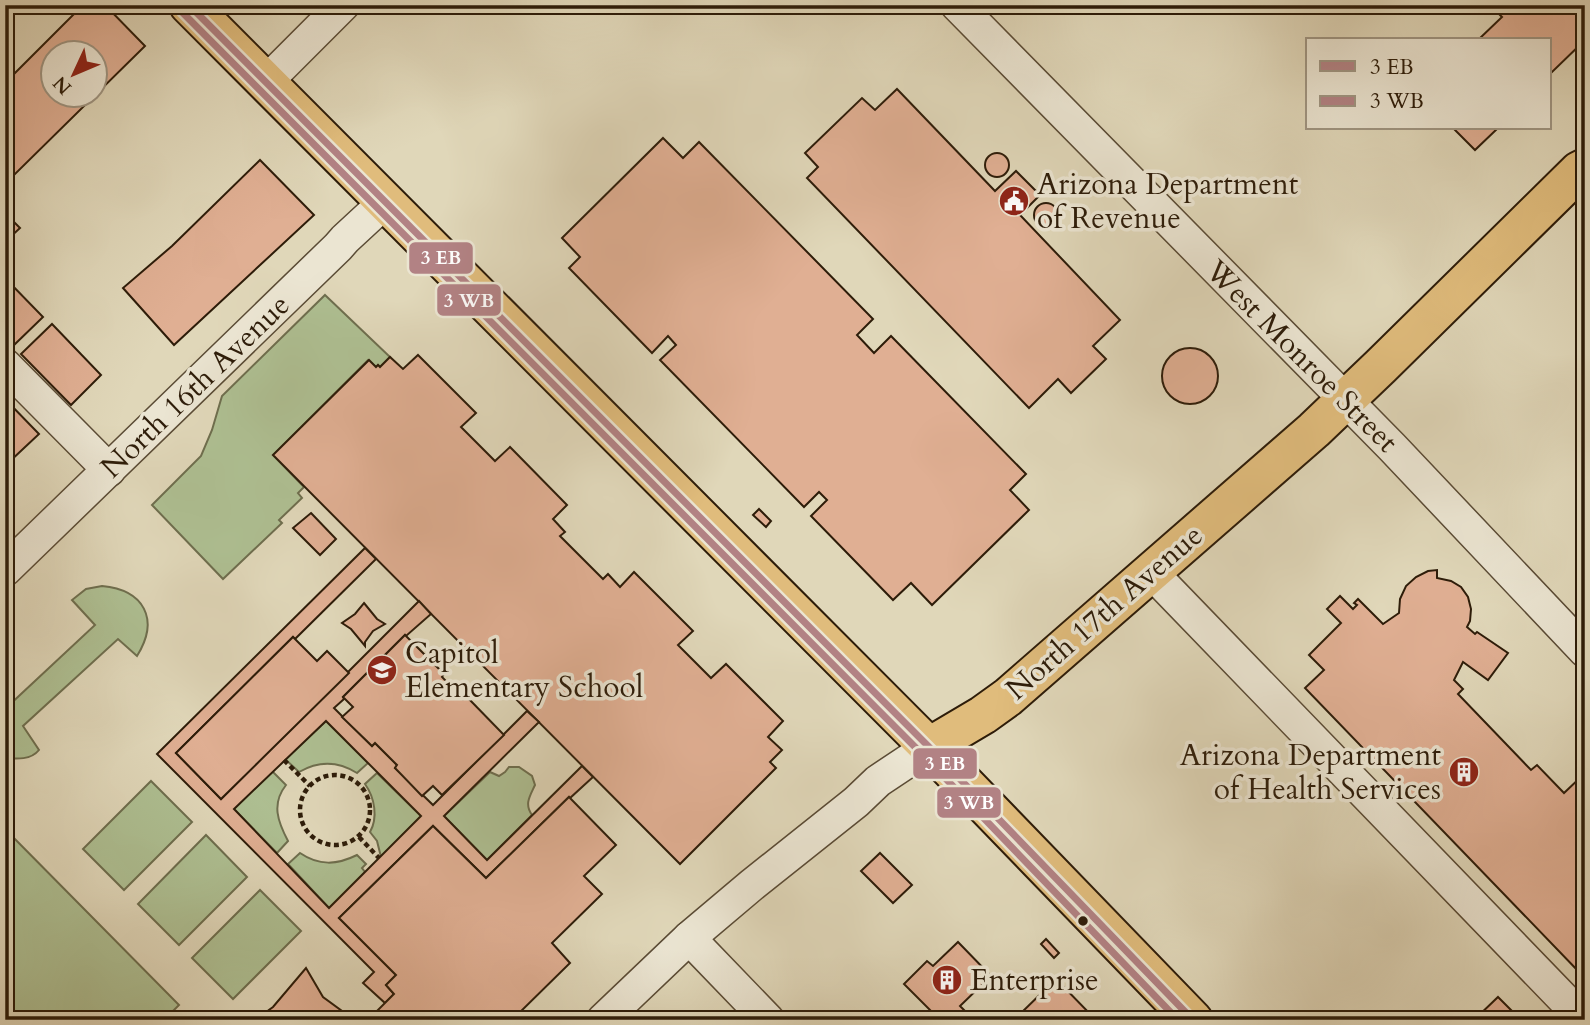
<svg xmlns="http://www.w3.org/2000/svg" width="1590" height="1025" font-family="Cardo,serif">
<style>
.green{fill:#aebf92;stroke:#6e6e4e;stroke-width:2}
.building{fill:#e0af93;stroke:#2d1c09;stroke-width:2;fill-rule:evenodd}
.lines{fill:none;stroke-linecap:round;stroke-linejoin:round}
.minor-casing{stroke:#5a4b35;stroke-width:35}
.major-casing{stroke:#2d1c09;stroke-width:42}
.path{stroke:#2d1c09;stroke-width:4.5;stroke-dasharray:5 3.5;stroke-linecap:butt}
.minor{stroke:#ebe5d2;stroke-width:32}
.major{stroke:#e0bc7c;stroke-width:38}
.bus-1-casing{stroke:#ebe5d2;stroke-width:12}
.bus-2-casing{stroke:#ebe5d2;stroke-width:12}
.bus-1{stroke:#b28284;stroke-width:7}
.bus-2{stroke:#b28284;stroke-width:7}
.bus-dot{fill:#2d1c09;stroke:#ebe5d2;stroke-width:2.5}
.labels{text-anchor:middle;stroke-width:7;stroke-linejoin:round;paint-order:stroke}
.poi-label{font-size:30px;fill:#2d1c09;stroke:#ebe5d2;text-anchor:start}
.street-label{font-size:30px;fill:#2d1c09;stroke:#ebe5d2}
.line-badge{stroke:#ebe5d2;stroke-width:2.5}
.badge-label{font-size:19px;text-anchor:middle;font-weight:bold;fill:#fff}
</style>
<rect width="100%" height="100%" fill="#e0d7b9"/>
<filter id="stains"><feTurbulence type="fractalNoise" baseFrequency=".00286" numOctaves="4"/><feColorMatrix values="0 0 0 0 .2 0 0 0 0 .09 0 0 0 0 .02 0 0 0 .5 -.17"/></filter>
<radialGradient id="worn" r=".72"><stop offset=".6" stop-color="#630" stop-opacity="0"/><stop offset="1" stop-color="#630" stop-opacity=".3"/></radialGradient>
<!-- green -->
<g class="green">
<path d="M325,295l65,62 -10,10 -2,-2 -2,2 -8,-7 -95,95 31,32 -6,6 4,5 -23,22 3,3 -59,56 -71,-74 49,-49 11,-26 10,-34z"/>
<path d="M102,586c42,4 58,33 35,70l-19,-17 -95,87 16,24c-8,10 -22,9 -34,8v-49l90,-84 -23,-25 14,-11z"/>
<path d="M326,721l42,42 -11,10c-19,-12 -39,-12 -58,-1l-14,-13z"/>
<path d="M509,767h10l13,9 3,9c-5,11 -11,19 -3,30l-45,45 -43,-44 46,-44 9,4 6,-4z"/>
<path d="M272,771l14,14c-15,19 -8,37 2,56l-11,12 -43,-44z"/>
<path d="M377,773l44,43 -40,41 -4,-16 -7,-9c8,-14 5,-34 -5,-48z"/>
<path d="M151,781l41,41 -68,68 -41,-41z"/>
<path d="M5,829l174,176 -15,15h-159z"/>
<path d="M206,835l41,42 -68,68 -41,-41z"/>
<path d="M300,853c19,13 37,12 57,2l9,9 -4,4 3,4 -36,36 -41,-44z"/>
<path d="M260,890l41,41 -68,68 -41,-41z"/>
</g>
<!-- building -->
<g class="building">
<path d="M83,5h22l40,41 -134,132 -6,-5v-90zM52,52h42v42h-42z"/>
<path d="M1490,5h95v35l-35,34v-34h-72l24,-23z"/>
<path d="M897,89l98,102 21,-20 24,24 -20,20 100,105 -27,26 13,13 -35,34 -13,-14 -29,29 -222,-230 11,-11 -13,-14 57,-55 13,12z"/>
<path d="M1453,128h45l-23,22z"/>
<path d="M663,138l20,20 16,-16 174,177 -16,16 17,18 17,-17 135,138 -16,16 19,20 -97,95 -21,-22 -18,17 -82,-84 16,-16 -8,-8 -15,15 -144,-147 16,-15 -8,-9 -16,17 -83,-85 11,-11 -18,-19z"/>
<circle cx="997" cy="165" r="12"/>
<path d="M260,160l54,55 -140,130 -51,-57 49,-42z"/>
<circle cx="1046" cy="215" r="12"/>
<path d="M5,213l15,15 -15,14z"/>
<path d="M5,278l38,39 -30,29 -8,-8z"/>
<path d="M52,324l49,51 -30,30 -50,-51z"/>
<circle cx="1190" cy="376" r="28"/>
<path d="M418,355l58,58 -15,14 34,34 15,-14 57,58 -14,14 12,13 -5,4 43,43 5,-5 12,13 14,-15 59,59 -15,14 33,33 15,-14 57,57 -15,16 14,13 -12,12 6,6 -96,96 -407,-409 96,-95 7,7 2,-2 2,2 10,-10 13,12z"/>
<path d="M5,399l34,35 -31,29 -3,-3z"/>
<path d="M759,509l12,12 -5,6 -13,-12z"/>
<path d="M311,513l25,26 -16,16 -27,-27z"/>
<path d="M365,548l11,11 -81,80 -2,-2 -117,116 45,46 198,-198 12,13 -25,22 -1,-1 -62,62 1,2 -10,9 38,38 3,-3 22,22 -2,3 38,37 94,-94 12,11 -95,94 43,44 95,-94 11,11 -23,21 -1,-1 -83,81 -53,-52 -94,92 57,57 -10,10 8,9 -9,9 -22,-20 11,-11 -217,-218zM326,721l95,95 -92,92 -95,-99z"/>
<path d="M1437,570v8l14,3 10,6 7,10 3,12 -1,12 -3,6 8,7 2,-2 31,21 -20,27 -25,-18 -9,18 9,9 -5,5 73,76 6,-5 27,28 21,-20v197l-4,4 -276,-286 19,-18 -15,-15 32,-32 -14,-14 13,-13 13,13 4,-4 -3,-2 4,-4 25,25 16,-11 1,-14 6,-13 10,-9 12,-6z"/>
<path d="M364,603l13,16 8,5 -12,7 -8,11v4l-14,-17 -9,-6 13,-9z"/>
<path d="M405,635l39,39 -2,3 21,22 3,-3 38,39 -62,60 -9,-9 -11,10 -27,-28 2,-3 -22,-22 -3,3 -30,-29 11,-10 -10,-10z"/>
<path d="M293,637l24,24 10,-10 22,22 -128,126 -45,-46z"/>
<path d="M569,797l47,48 -32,31 18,18 -50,49 18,20 -58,57h-144l26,-26 -8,-9 10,-10 -57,-57 94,-92 53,52z"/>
<path d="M880,853l32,32 -19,18 -32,-32z"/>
<path d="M1046,939l13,14 -5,5 -13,-14z"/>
<path d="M958,942l33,34 -31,30 6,6 -8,8h-18l-36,-36 23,-23 6,5z"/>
<path d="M306,968l17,29 30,22 -98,1 18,-13z"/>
<path d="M1056,979l40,41h-72l-5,-5z"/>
<path d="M1498,997l19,19 5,4h-48z"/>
</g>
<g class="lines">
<!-- minor casing -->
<g class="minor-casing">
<g id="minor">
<path d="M957,5l435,442 193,204"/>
<path d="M266,82l77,-77"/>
<path d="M5,365l104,105"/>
<path d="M5,570l333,-323 7,-8 40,-37"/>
<path d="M1151,572l433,448"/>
<path d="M689,938l79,82"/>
<path d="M603,1020l86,-82 64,-54 103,-82 22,-21 51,-34"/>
</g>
</g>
<!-- major casing -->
<g class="major-casing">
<g id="major">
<path d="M189,5l740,742 264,273"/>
<path d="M929,747l54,-32 25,-18 306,-267 67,-64 198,-195 6,-3"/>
</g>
</g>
<!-- path -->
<g class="path">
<path d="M284,760l26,26"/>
<circle cx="335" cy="810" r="35"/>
<path d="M359,837l20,21"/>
</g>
<!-- minor -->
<use href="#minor" class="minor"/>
<!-- major -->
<use href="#major" class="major"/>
<!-- bus-1 casing -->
<g class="bus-1-casing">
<path id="bus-1" d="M189,5l740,742 264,273"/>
</g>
<!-- bus-2 casing -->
<g class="bus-2-casing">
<path id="bus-2" d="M182,12l740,742 256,266"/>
</g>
<!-- bus-1 -->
<use href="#bus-1" class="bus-1"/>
<!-- bus-2 -->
<use href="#bus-2" class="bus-2"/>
</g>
<!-- icons -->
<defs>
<g id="civic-disc" transform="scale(1.575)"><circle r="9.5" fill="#8f2418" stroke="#ebe5d2"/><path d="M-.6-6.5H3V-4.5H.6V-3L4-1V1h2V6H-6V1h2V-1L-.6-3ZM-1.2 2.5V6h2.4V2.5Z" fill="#fff"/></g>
<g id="school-disc" transform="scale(1.575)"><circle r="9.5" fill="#8f2418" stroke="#ebe5d2"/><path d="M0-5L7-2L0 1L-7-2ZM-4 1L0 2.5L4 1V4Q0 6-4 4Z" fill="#fff"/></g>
<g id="building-disc" transform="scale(1.575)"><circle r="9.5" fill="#8f2418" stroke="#ebe5d2"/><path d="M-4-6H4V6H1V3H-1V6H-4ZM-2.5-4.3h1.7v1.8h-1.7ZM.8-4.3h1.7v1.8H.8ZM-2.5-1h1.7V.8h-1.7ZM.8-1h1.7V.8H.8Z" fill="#fff"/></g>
</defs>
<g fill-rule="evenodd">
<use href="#civic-disc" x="1014" y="201"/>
<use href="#school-disc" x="382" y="670"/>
<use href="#building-disc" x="1464" y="772"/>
<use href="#building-disc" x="947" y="980"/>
</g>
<!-- markers -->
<circle class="bus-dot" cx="1083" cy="921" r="6"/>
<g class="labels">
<!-- poi labels -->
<g class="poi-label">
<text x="1037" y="194">Arizona Department<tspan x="1037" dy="34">of Revenue</tspan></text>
<text x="405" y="663">Capitol<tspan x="405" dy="34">Elementary School</tspan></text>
<text x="1441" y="765" text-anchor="end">Arizona Department<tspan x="1441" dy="34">of Health Services</tspan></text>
<text x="970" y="990">Enterprise</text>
</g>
<!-- street labels -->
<g class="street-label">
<text transform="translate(1302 356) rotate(45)" y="10">West Monroe Street</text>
<text transform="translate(195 386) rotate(-44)" y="10">North 16th Avenue</text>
<text transform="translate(1104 612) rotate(-41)" y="10">North 17th Avenue</text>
</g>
</g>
<g class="line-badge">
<rect x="408" y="241" width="66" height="34" rx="7" fill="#b28284"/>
<rect x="436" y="283" width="66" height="34" rx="7" fill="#b28284"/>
<rect x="912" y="747" width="66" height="33" rx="7" fill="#b28284"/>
<rect x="936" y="786" width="66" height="33" rx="7" fill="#b28284"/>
</g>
<g class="badge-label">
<text x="441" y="264">3 EB</text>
<text x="469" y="307">3 WB</text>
<text x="945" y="770">3 EB</text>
<text x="969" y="809">3 WB</text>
</g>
<!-- margin -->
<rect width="1590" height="1025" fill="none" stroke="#e0d7b9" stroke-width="28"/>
<rect x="7" y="7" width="1576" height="1011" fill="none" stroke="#2d1c09" stroke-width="3.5"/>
<rect x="14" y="14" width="1562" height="997" fill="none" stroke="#2d1c09" stroke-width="2"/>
<!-- legend -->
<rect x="1306" y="38" width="245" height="91" fill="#ebe5d2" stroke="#9f9582" stroke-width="2"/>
<rect x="1320" y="61" width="35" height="10" fill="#b28284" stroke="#9f9582" stroke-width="2"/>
<text x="1370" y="74" font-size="21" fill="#2d1c09">3 EB</text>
<rect x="1320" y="96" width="35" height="10" fill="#b28284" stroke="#9f9582" stroke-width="2"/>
<text x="1370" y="108" font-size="21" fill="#2d1c09">3 WB</text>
<!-- north arrow -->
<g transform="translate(74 74) rotate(226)"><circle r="33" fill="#ebe5d2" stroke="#9f9582" stroke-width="2"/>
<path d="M0-5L12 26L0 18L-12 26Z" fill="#8f2418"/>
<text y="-10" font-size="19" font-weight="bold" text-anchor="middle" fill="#2d1c09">N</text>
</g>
<rect width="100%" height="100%" filter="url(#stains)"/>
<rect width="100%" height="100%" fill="url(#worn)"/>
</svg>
